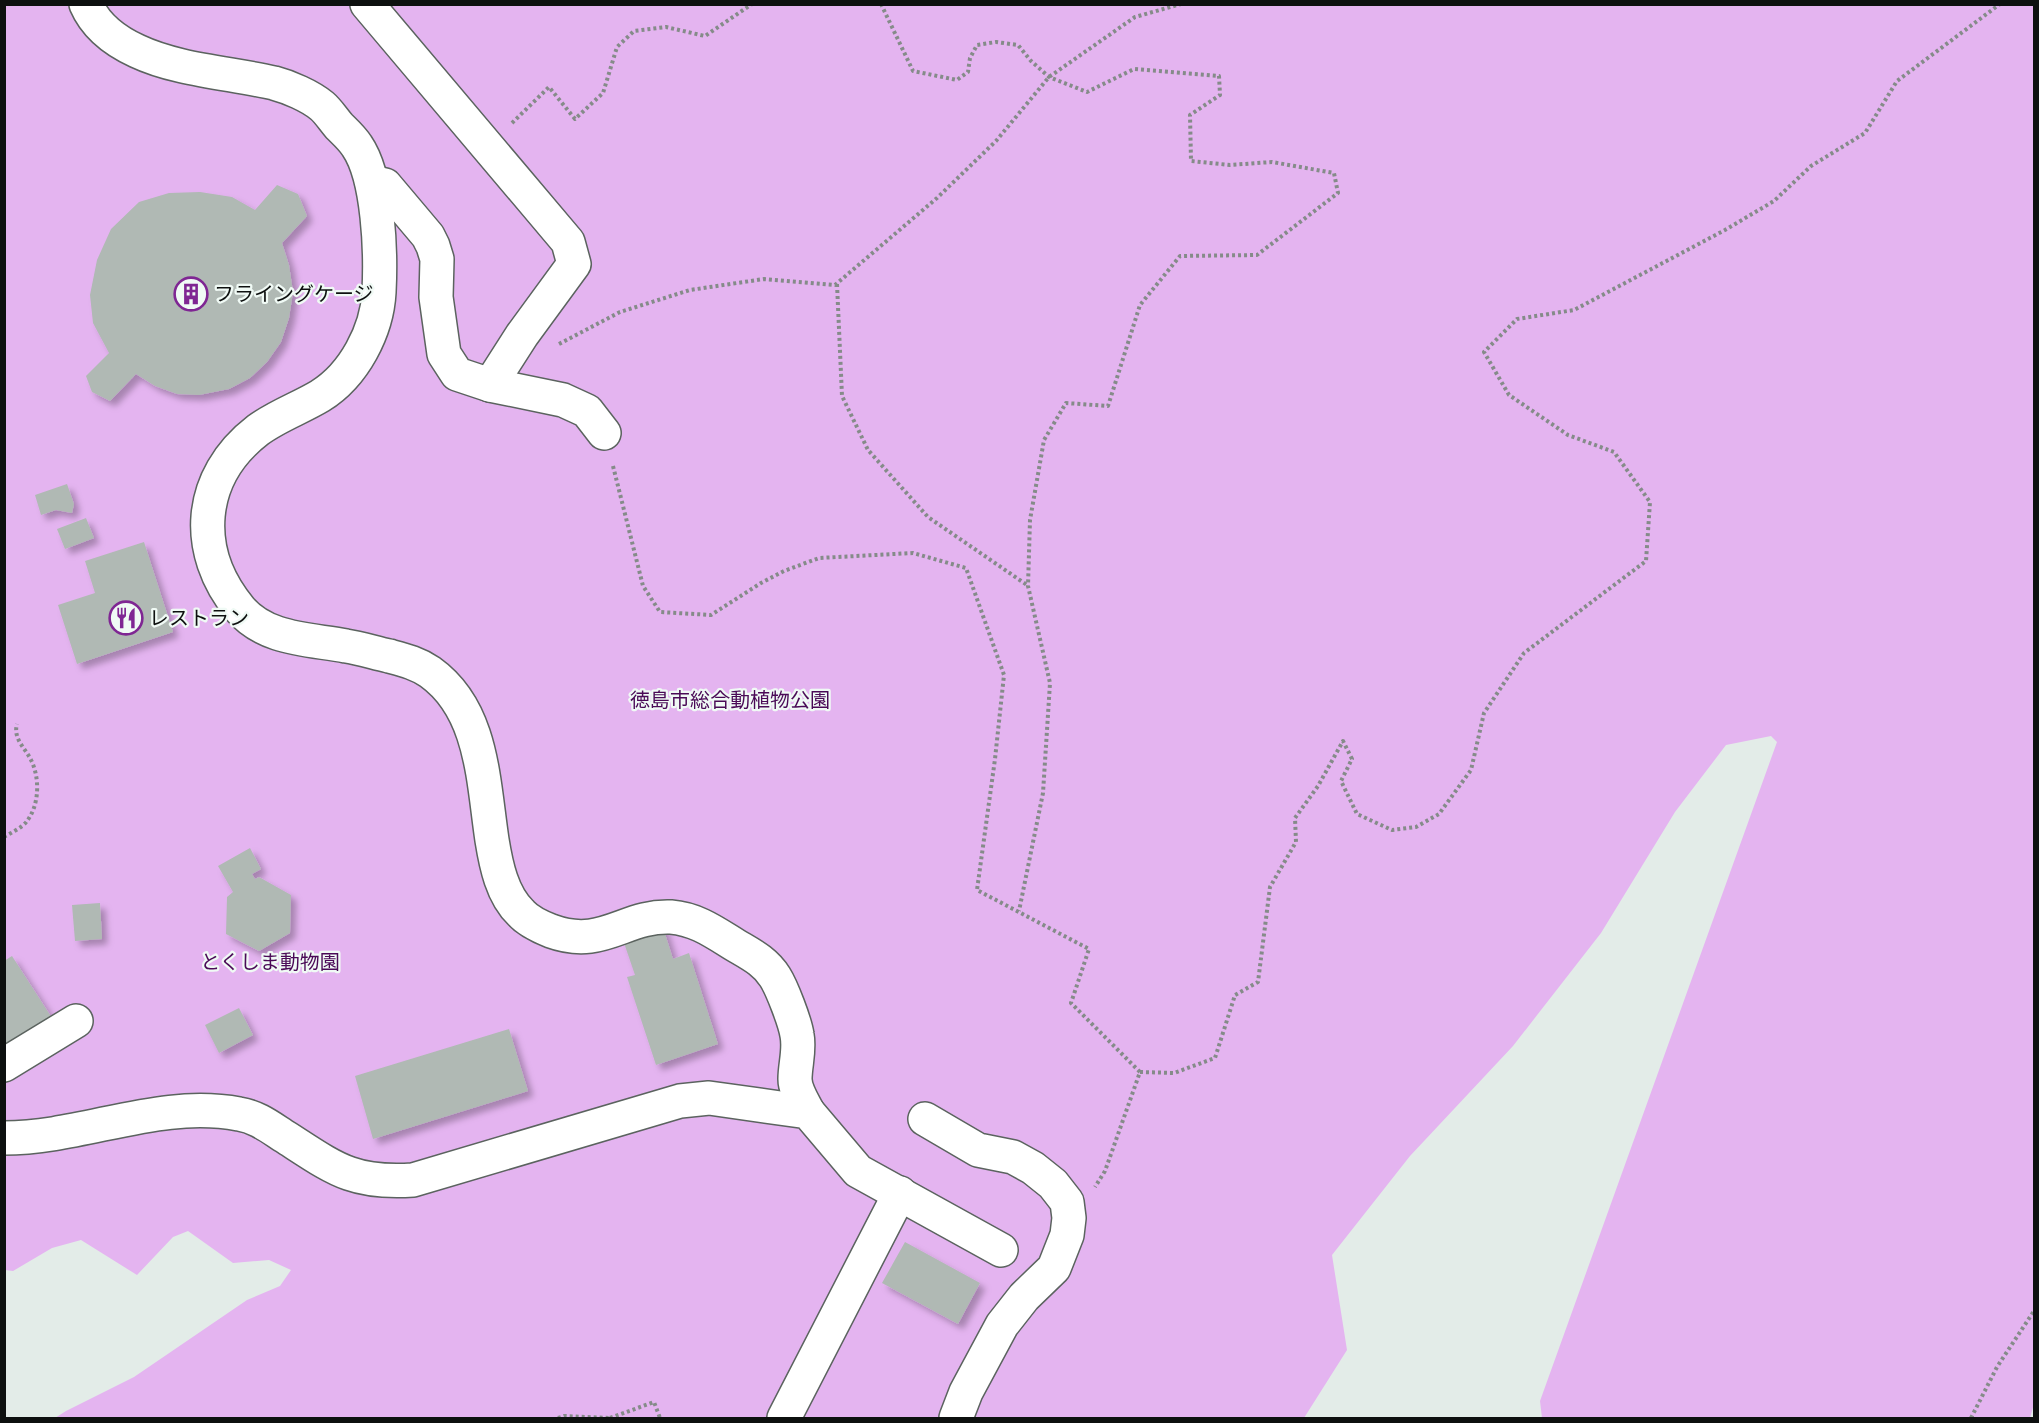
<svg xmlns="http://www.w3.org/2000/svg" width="2039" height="1423" font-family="'Archivo Narrow','Noto Sans JP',sans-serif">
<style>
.green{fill:#e4b4f0}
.building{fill:#b0b9b4;filter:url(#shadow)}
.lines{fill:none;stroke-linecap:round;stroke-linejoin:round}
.minor-casing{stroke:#5b635f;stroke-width:36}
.path{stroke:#858b89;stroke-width:4;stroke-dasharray:3 3;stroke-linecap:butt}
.minor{stroke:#fff;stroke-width:33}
.labels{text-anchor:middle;stroke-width:4.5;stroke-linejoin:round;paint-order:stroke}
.poi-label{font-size:20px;fill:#0d100f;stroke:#f0faf5;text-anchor:start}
.park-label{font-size:20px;fill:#4a0a57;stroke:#f0faf5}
</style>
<defs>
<filter id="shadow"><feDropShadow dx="5.5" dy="5.5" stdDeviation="3" flood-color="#0004"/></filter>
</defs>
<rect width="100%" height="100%" fill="#e3ece8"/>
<!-- green -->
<path class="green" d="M5,5h2029v1399l-4,14h-488l-2,-17 237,-659 -6,-6 -45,9 -51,67 -74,121 -88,113 -103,110 -78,99 15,95 -43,68h-1249l11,-7 68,-34 113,-77 33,-14 11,-16 -22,-10 -36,3 -45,-32 -15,6 -36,38 -56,-35 -29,8 -39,23 -8,-1z"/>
<!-- building -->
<g class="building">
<path d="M277,185l21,9 9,22 -25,27 7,22 4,27 -4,26 -8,24 -14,20 -17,16 -21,11 -30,6 -22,-1 -22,-8 -19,-12 -26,27 -18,-9 -6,-16 23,-23 -16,-30 -3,-28 7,-35 14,-31 28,-27 30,-9 31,-1 32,5 23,13z"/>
<path d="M67,484l7,20 -2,9 -16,-3 -15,5 -6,-20z"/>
<path d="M86,518l8,20 -29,11 -8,-20z"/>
<path d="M144,542l29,90 -96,32 -19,-59 37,-12 -10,-32z"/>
<path d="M250,848l11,21 -9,5 3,5 4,-2 32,18 -1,38 -31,18 -33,-17 1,-37 6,-5 -15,-26z"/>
<path d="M100,903l2,36 -27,2 -3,-36z"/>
<path d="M662,924l11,35 16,-6 29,91 -62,21 -29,-88 8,-2 -13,-38z"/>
<path d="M12,956l40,62 -48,31v-88z"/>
<path d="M239,1008l14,27 -34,18 -14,-28z"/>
<path d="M509,1029l19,62 -155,48 -18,-63z"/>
<path d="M905,1242l75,41 -22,41 -76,-41z"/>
</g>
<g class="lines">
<!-- minor casing -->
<g class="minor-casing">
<g id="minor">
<path d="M86,4c10,23 29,37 51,47 40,19 93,22 137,32 15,4 36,13 48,23 6,5 11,13 17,20 6,6 13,12 18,20 22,32 24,107 22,146 -2,39 -25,83 -59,104 -20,12 -43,20 -62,34 -61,47 -66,121 -18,179 26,31 70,30 106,37 14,2 29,7 43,10 15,4 28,7 41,16 53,38 53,109 62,168 4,25 10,55 29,73 7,8 20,14 30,18 52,19 73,-16 120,-14 25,2 43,15 64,28 15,9 30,16 40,32 7,11 20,45 22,58 3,15 -2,30 -2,44 0,11 8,23 13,33"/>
<path d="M367,4l201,238 6,22 -52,71 -32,50"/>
<path d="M372,182l13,3 43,51 5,10 4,13 -1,38 8,57 13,20 33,11 73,15 24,11 17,22"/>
<path d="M4,1065l72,-44"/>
<path d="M925,1119l53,31 35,7 20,11 20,16 14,18 2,16 -2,17 -13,33 -30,29 -22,28 -36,67 -10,26"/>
<path d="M4,1138c80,0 154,-39 235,-24 19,3 32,14 48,24 48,31 66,46 126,42l267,-79 29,-3 99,14 50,59 143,79"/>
<path d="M784,1418l116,-225"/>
</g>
</g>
<!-- path -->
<g class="path">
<path d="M881,4l32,67 44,9 11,-8 2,-14 7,-13 19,-3 22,3 13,16 18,16 38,15 47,-23 85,7 1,19 -30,20 1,46 39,4 42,-3 62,11 4,20 -81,62 -77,1 -40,49 -32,101 -42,-3 -22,37 -14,80 -2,66 22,97 -7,110 -24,118"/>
<path d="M512,123l37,-36 26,32 28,-26 14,-46 17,-16 32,-4 39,9 47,-32"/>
<path d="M837,284l5,112 26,54 60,67 99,68"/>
<path d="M559,344l61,-32 70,-22 74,-11 71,6 102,-87 59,-57 53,-64 86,-60 46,-13"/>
<path d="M613,466l30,120 17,26 51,3 50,-32 23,-12 35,-13 94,-5 53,15 38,107 -9,84 -18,131 112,59 -18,54 69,69 -35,99 -10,16"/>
<path d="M4,837c7,-4 19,-10 23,-16 13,-17 13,-45 3,-63 -6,-11 -17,-20 -13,-34"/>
<path d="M1140,1072l34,1 41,-15 20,-63 23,-13 12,-95 26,-45 -1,-24 23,-32 25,-45 9,18 -11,22 16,33 35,16 24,-3 23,-13 32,-44 13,-57 40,-60 122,-92 4,-59 -36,-50 -46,-17 -59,-40 -25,-43 33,-33 57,-9 151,-80 49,-29 37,-35 54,-33 32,-52 103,-77"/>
<path d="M558,1418l6,-2 45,2"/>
<path d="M610,1418l44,-16 6,16"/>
<path d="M1971,1418l26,-51 37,-56"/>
</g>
<!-- minor -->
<use href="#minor" class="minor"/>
</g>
<!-- icons -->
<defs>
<g id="building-ring" transform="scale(1.725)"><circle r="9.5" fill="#f0faf5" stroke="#7f2693" stroke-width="1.5"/><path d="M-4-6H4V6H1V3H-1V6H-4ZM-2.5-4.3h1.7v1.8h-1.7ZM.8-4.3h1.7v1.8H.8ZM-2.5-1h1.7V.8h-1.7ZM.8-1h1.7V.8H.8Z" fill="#7f2693"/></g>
<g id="restaurant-ring" transform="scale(1.725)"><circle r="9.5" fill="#f0faf5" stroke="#7f2693" stroke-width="1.5"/><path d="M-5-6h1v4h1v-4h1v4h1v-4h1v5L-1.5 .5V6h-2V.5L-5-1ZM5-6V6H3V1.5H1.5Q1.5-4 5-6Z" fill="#7f2693"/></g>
</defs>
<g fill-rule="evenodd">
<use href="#building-ring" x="191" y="294"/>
<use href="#restaurant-ring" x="126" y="618"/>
</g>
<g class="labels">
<!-- poi labels -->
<g class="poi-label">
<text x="214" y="301">フライングケージ</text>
<text x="149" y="625">レストラン</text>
</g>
<!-- park labels -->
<g class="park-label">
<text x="730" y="707">徳島市総合動植物公園</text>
<text x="270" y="969">とくしま動物園</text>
</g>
</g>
<!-- border -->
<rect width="2039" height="1423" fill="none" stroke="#0d100f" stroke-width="12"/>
</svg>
